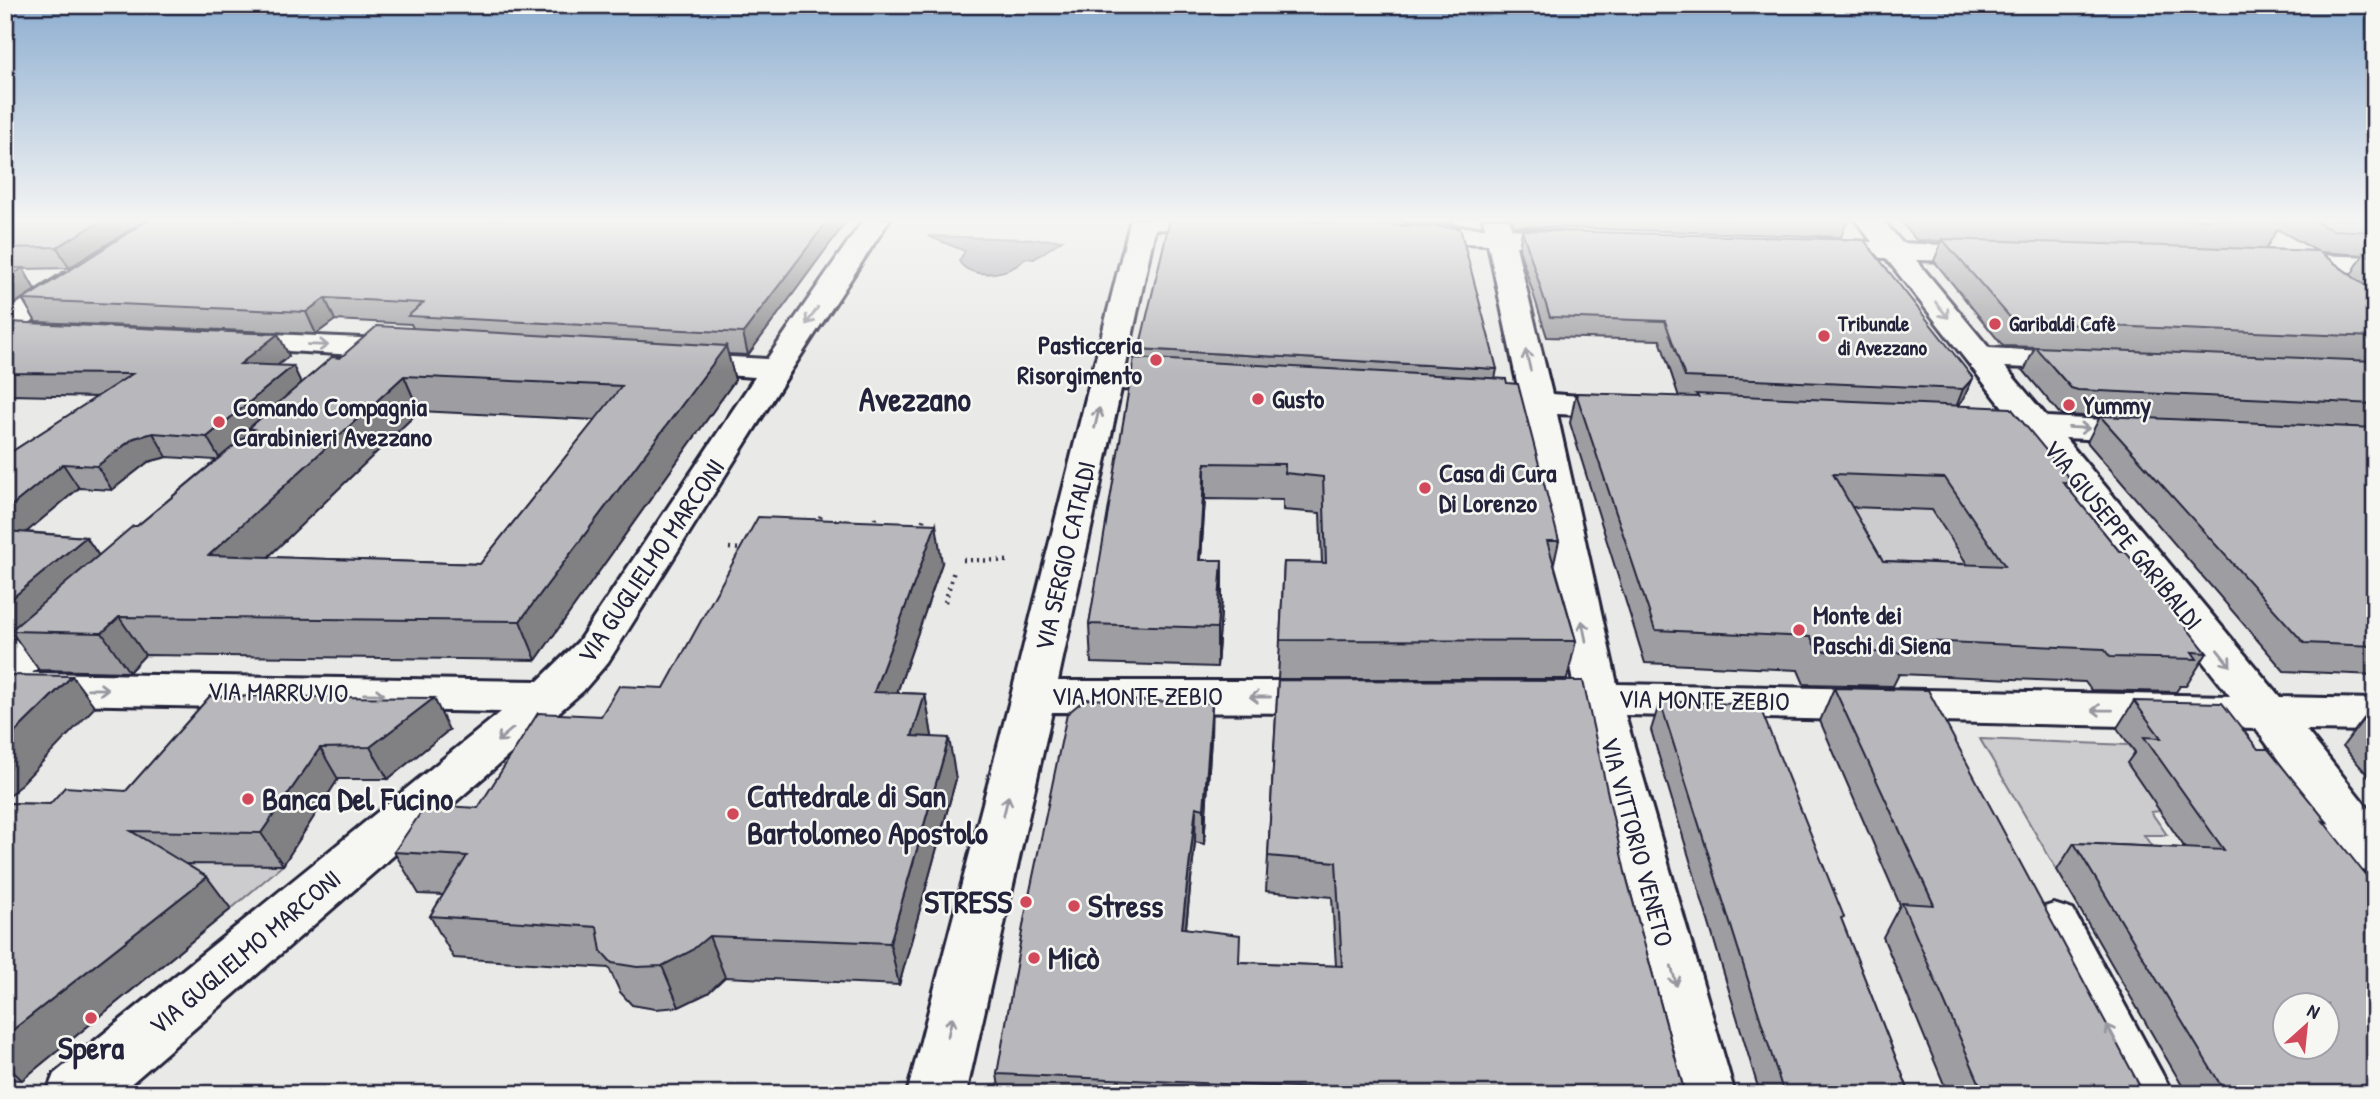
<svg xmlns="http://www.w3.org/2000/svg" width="2380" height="1099" font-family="'Patrick Hand',sans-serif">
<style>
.green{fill:#ccccce;stroke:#777784;stroke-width:2}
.water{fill:#a5a5ac;stroke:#71717f;stroke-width:2}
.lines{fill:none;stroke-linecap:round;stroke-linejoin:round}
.minor-casing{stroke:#22223b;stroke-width:6}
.path{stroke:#22223b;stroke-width:4.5;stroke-dasharray:2 5;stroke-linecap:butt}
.minor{fill:#f6f6f2;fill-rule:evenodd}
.wall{fill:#9e9ea2;stroke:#22223b;stroke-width:2;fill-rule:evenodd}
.shaded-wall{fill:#818184;stroke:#22223b;stroke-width:2}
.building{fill:#b8b8bc;stroke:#22223b;stroke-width:2;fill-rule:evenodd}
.oneway{stroke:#9797a0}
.poi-dot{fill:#d1495b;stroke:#f6f6f2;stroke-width:2.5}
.labels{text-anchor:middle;stroke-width:5;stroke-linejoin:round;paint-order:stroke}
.far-poi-label{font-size:21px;font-weight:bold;fill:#22223b;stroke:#f6f6f2;text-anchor:start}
.poi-label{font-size:26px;font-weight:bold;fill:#22223b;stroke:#f6f6f2;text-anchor:start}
.street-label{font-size:26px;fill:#22223b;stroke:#f6f6f2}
.near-poi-label{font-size:32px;font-weight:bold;fill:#22223b;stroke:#f6f6f2;text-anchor:start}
.district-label{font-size:33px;font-weight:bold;fill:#22223b;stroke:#f6f6f2}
</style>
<rect width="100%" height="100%" fill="#e9e9e7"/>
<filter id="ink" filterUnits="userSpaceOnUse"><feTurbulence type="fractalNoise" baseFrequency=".0143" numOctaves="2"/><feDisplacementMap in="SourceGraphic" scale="14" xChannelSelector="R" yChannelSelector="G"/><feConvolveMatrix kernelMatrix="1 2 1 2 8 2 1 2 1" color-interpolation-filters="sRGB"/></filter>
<g filter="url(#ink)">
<!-- green -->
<g class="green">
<path d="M1723,502l234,8 32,88 -264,-90z"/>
<path d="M1980,739l149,6 14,19 18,47 -10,1 16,23h-23l27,40 -114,-5z"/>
<path d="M5,860l278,5 -52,44 -21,-13z"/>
</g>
<!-- water -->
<path class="water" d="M928,236l134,4 -28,19 -9,-1c-12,17 -55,23 -66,3l6,-10z"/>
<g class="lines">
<!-- minor casing -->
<g class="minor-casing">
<g id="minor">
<path d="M864,219h26l-98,150 -184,293 -25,29 -464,403h-73l8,-20 447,-362 -496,-9v-54c23,-20 43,-48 76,-40l6,10 -6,10 -49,44 506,8 40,-39 177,-265 -76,-5 -11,-2 -5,-7 5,-7 11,-2 88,5z"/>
<path d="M1131,219h99l4,5 -4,6 -9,2 -66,-3 -30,141 67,6 5,7 -5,7 -11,3 -60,-4 -63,292h272l16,5 6,11 -6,11 -16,5 -278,-1 -86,382h-59l104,-398z"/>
<path d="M1483,219h26l3,10 71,5 4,6 -4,6 -9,2 -58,-2 36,148 84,6 5,7 -5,7 -12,3 -67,-3 60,270 613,12 -204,-259 -63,-6 -5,-7 5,-7 12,-3 34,1 -123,-157 -66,-2 -10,-2 -4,-6 4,-6 10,-2 52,2 -17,-23h27l20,24 99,5 4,6 -4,6 -10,2 -75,-2 73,88 104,6 5,7 -5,7 -11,2 -77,-3 42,50 98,5 12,3 5,7 -5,7 -12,3 -80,-4 215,259 95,2v32l-69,-1 69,87v57l-18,-6 -101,-139 -631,-14 110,379h-59l-96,-379 -46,-1 -16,-5 -6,-11 6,-11 16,-5 39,1 -50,-271 -64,-5 -4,-7 4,-7 12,-3 48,2 -31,-148 -77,-3 -9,-2 -4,-6 4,-6 9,-2 74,3z"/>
<path d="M2282,254l93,3v16l-103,-5 -4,-6 4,-6z"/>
<path d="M73,272l10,2 4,6 -4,6 -67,46 -11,3v-23l58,-38z"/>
<path d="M231,332l174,8 11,2 4,7 -4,7 -11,2 -185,-11 -4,-6 4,-6z"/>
<path d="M2054,904l19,6 100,184h-60l-85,-168 7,-16z"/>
</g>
</g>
<!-- path -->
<g class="path">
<path d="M817,524l5,-11"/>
<path d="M873,526l3,-11"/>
<path d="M921,528l3,-11"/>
<path d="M729,548l14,1"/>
<path d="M963,560l49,1"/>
<path d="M945,602l9,-31"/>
</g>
<!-- minor -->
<use href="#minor" class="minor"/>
</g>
<!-- wall -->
<g class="wall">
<path d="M5,219h142l-78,49 -46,1 12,21 -30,20z"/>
<path d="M848,219l-100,136 -20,-1 7,26 -199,280 -391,-5 -16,17 -90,-2 -24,-33 -10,8v-189l92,-59 -86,-2 -6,5v-78l273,12 11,22 -12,10 24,18 39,-26 73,-30 -2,-4 -76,-4 -19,14 -280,-12 -13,-22zM419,411l176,9 -115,144 -212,-7zM167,457l49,3 -79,66 -38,30 -13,-19 -60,-5 53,-44 33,2 36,-28z"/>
<path d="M1324,219h129v5z"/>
<path d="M1514,219h338l-6,5 -5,13 -327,-11 -1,-3z"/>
<path d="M1899,219h476v456l-91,-4 -197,-229 13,-25 -35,-2 -6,-2 -35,-42 11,-24 -32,-1 -69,-85 8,-20 -26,-1zM2277,229l40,22 -51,-2zM2320,252l43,3 -12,20z"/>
<path d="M1522,230l451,148 -9,20 -6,7 115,78 -4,7 50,61 88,102 -21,33h-6l-4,6 -85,-2 -6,-8 -186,-8 -6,12 -89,-2 -6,-14 -153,-7 -75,-240 6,-30 103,4 -19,-57 -113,-3 -28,-88zM1851,507l81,3 35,54 -84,-3z"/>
<path d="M1139,349l358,20 -2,10 64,162 -5,22 22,78 -9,38h-289l6,-117 38,1 -2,-50 -37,-3v-10l-78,-1 -4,61h21v38l-5,69 -126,-4 -2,-39 50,-266z"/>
<path d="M942,563l-45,130 28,1 7,43 24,42 -57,206 -174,-8 -17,16 -29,14 -24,2 -23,-4 -12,-13 -11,-24 -155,-10 -24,-42 13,-21 -24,-1 -25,-42 84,-44 186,-120z"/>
<path d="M1278,680l347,192 60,222h-685l-3,-20 214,-336 -7,106 -9,-2 -9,86 53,34 97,4 -4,-69 -66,-6z"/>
<path d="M1834,688l310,406h-196l-65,-157 17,-32 -80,-184z"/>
<path d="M210,696l239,34 -61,49h-50l-55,86 -97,-1 21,13 24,32 -209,171 -17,-1v-276l45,1 76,-13z"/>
<path d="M1660,701l182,220 68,173h-150l-109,-364z"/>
<path d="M2134,701l124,48 69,73 -2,2 50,270h-188l-130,-224 17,-27 111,5 -58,-85 8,-11 -18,-24z"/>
<path d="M2369,712h6v72l-32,-38z"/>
</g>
<!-- shaded-wall -->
<g class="shaded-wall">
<path d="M104,219h43l-78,49 -12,-21z"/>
<path d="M829,219h19l-100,136 -5,-22z"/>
<path d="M23,268l12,22 -30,20v-31z"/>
<path d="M325,298l10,22 -19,14 -10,-22z"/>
<path d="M278,334l11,22 -37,30 -12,-22z"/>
<path d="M726,346l9,34 -199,280 -16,-39z"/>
<path d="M293,366l11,23 -55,39 3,6 -31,27 -14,-24z"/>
<path d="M404,376l15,35 -188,182 -22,-38z"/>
<path d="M1973,378l-9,20 -9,12 8,-21z"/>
<path d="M5,387l6,8 -6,5z"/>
<path d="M153,433l14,24 -19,5 -36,28 -15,-24 37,-28z"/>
<path d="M1205,463v36l-7,99 1,-38z"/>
<path d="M63,464l16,24 -74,62v-39z"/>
<path d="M936,524l6,39 -59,170 -9,-41z"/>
<path d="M86,537l17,25 -93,69 5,6 -10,8v-41z"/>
<path d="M1222,560v38l-5,69v-39z"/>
<path d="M119,617l26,38 -16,17 -27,-39z"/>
<path d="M72,676l23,31 -90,94v-59z"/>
<path d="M925,694l7,42 -12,41 -8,-41z"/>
<path d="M434,698l15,32 -61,49 -18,-32z"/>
<path d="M1212,703l-1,35 -7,106v-35z"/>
<path d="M949,738l7,41 -57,206 -9,-42z"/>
<path d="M320,748l18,31 -55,86 -22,-32z"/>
<path d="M1196,807l-1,35 -13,121v-35z"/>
<path d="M207,877l24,32 -209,171 -17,-16v-28z"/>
<path d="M709,936l16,41 -17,16 -29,14 -17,-41z"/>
</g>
<!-- building -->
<g class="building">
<path d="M5,219h99l-47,28 -52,1z"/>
<path d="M150,219h679l-86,114 -335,-17 15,-13 -98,-5 -19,14 -283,-12z"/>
<path d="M1170,219h82l208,9 37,141 -358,-20z"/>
<path d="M2223,219h56l3,2z"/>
<path d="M2311,219h64v13l-43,-2z"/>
<path d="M1522,230l342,10 109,138 -10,11 -278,-12 -20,-56 -115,-4z"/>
<path d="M1942,239l376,12 57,42v44l-361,-15z"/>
<path d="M2364,252h11v8z"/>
<path d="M5,268h18l-18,11z"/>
<path d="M5,322l273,12 -38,30 53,2 -86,71 -54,-4 -19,5 -37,28 -34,-2 -58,47v-55l127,-82 -127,-1z"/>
<path d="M377,326l349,20 -206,275 -401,-4 -17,16 -92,-2 123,-105h4l117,-97 -5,-1 83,-71 8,1zM404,376l218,10 -142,178 -271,-9z"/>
<path d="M2035,347l340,14v43l-297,-14 -7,-2z"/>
<path d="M1134,358l372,21 1,4 11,1 41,157h-12l29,100 -296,-1 4,-78 42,1 -3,-86 -38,-4v-9l-80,-1 -6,97h23l-5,68 -128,-4z"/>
<path d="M1576,393l122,4 -2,-3 315,14 62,75 -10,-1 56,69h6l82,102 -15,-1 5,7 -87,-2 -6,-8 -202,-9 7,13 -92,-2 -6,-14 -156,-7zM1833,474l112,4 60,88 -122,-5z"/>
<path d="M2100,416l275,12v218l-71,-3z"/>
<path d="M758,517l178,7 -62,168 51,2 -13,42 37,2 -59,205 -181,-7 -18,15 -29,15 -25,1 -25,-4 -11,-12 -4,-24 -167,-11 37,-60 -73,-4 32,-47 52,3 60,-95 63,3 18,-30 45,2z"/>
<path d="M5,531l81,6 -81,67z"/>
<path d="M5,675l67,1 -67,66z"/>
<path d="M1278,680l305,1 42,191 60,222h-231l-457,-20 28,-159 42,-201 18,-15 127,4 -8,106 -8,-2 -14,121 58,7 -1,27 103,4 -6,-104 -68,-6z"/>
<path d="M1834,688l94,2 216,404h-160l-82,-191 32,2z"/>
<path d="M210,696l224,2 -64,49 -50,1 -59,85 -130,-2 76,46 -202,159v-233l45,1 15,-17 61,4z"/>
<path d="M1660,701l99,4 85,212 -3,1 69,176h-126z"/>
<path d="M2134,701l88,2 36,46h10l59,73 -4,-1 52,66v207h-149l-152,-251 150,7 -80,-113 17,1zM2286,1004h42v42h-42z"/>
<path d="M2369,712h6v7z"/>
</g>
<!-- one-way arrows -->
<defs><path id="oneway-shaft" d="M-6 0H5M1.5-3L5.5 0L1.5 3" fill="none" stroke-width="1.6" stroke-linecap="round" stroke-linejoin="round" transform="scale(1.75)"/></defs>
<g class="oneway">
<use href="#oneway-shaft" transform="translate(1942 310) rotate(51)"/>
<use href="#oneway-shaft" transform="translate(812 316) rotate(124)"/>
<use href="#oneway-shaft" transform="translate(318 345) rotate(2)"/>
<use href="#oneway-shaft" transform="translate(1528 360) rotate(-103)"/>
<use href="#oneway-shaft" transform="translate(1097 418) rotate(-77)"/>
<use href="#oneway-shaft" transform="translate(2079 428) rotate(3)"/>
<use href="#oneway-shaft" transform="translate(1584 631) rotate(-101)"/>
<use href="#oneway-shaft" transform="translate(2224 658) rotate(51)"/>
<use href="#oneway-shaft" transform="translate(98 689) rotate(1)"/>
<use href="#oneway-shaft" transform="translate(374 694) rotate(1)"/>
<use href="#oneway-shaft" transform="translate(1260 697) rotate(-180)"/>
<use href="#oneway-shaft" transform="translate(2102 710) rotate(-179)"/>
<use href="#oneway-shaft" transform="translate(505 735) rotate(140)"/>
<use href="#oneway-shaft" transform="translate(1006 806) rotate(-76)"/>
<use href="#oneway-shaft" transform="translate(1674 976) rotate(75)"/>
<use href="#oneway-shaft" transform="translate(950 1027) rotate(-77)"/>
<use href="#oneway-shaft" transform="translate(2112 1034) rotate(-118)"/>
</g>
</g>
<!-- sky -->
<linearGradient id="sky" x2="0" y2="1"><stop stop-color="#8daed0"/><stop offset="0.59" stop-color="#f5f5f4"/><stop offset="1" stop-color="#f5f5f4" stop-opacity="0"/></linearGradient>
<rect width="2380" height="373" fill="url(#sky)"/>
<!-- markers -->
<g class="poi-dot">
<circle cx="1995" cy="324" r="7"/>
<circle cx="1824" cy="336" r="7"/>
<circle cx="1156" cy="360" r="7"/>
<circle cx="1258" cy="399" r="7"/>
<circle cx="2069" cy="405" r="7"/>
<circle cx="219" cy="422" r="7"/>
<circle cx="1425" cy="488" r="7"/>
<circle cx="1799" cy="630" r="7"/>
<circle cx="248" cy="799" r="7"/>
<circle cx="733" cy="814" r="7"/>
<circle cx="1026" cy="902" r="7"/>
<circle cx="1074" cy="906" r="7"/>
<circle cx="1034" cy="958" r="7"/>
<circle cx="91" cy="1018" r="7"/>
</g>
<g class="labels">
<!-- far-poi labels -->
<g class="far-poi-label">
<text x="1838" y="331">Tribunale<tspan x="1838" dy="24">di Avezzano</tspan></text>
<text x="2009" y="331">Garibaldi Cafè</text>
</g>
<!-- poi labels -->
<g class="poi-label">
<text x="1142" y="354" text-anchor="end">Pasticceria<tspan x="1142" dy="30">Risorgimento</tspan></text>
<text x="1272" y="408">Gusto</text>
<text x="2083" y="414">Yummy</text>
<text x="233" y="416">Comando Compagnia<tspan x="233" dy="30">Carabinieri Avezzano</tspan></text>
<text x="1439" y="482">Casa di Cura<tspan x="1439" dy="30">Di Lorenzo</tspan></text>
<text x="1813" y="624">Monte dei<tspan x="1813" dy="30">Paschi di Siena</tspan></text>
</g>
<!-- street labels -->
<g class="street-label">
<text transform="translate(2123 535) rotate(51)" y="9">VIA GIUSEPPE GARIBALDI</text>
<text transform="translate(1065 556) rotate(-77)" y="9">VIA SERGIO CATALDI</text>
<text transform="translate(651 561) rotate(-56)" y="9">VIA GUGLIELMO MARCONI</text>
<text transform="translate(278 692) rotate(1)" y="9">VIA MARRUVIO</text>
<text x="1137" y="705">VIA MONTE ZEBIO</text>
<text transform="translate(1704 700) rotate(1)" y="9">VIA MONTE ZEBIO</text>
<text transform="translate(1637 842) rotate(75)" y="9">VIA VITTORIO VENETO</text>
<text transform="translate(245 952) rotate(-40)" y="9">VIA GUGLIELMO MARCONI</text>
</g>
<!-- near-poi labels -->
<g class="near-poi-label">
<text x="747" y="807">Cattedrale di San<tspan x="747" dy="37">Bartolomeo Apostolo</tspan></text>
<text x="262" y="810">Banca Del Fucino</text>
<text x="1012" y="913" text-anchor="end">STRESS</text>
<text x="1088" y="917">Stress</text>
<text x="1048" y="969">Micò</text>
<text x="91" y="1059" text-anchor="middle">Spera</text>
</g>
<!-- district labels -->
<g class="district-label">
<text x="915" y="411">Avezzano</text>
</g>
</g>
<!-- margin -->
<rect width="2380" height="1099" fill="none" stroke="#f6f6f2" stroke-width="28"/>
<rect x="14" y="14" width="2352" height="1071" fill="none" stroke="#22223b" stroke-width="2.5" filter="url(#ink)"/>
<!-- north arrow -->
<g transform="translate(2306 1026) rotate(27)"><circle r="33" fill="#f6f6f2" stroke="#a1a1a9" stroke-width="2"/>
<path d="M0-5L12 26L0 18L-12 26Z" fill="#d1495b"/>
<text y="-10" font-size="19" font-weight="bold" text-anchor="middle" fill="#22223b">N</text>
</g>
</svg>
